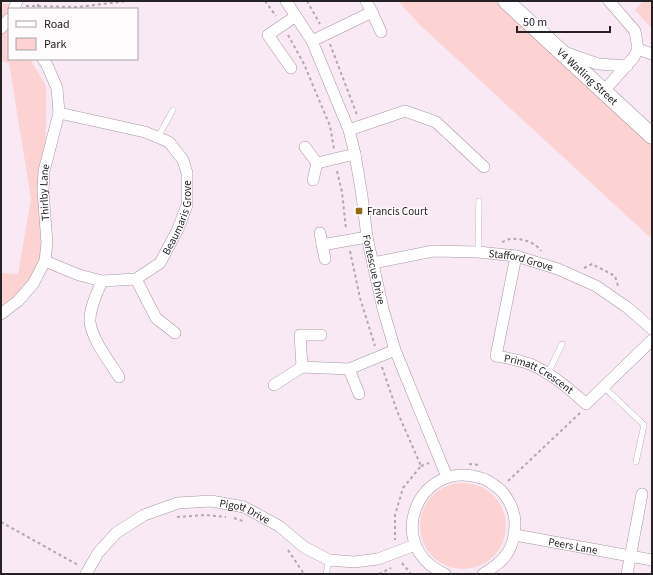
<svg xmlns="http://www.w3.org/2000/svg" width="653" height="575" font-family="'Source Sans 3',sans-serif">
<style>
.green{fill:#fcd2d2}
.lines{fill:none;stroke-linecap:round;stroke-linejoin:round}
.lane-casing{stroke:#a598a2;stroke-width:6}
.street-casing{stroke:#a598a2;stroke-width:12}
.secondary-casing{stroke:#a598a2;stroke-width:17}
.path{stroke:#b2a6af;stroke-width:2;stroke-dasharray:3 3;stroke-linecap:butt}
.lane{stroke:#fff;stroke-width:5.5}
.street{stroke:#fff;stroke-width:11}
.secondary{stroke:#fff;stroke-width:16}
.poi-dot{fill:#8e6c0f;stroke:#fefbfd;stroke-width:1.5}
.labels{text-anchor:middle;stroke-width:3;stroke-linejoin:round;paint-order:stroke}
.street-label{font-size:11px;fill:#262125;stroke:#fefbfd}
.poi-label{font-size:11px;fill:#262125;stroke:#fefbfd;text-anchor:start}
</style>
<rect width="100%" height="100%" fill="#f8e9f5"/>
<!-- green -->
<g class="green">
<path d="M398,1h108l146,135v103l-232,-214z"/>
<path d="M643,1h9v28l-17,-19z"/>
<path d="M1,3l15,2 -7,4v50h21l16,27 -1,175 -44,50v-38l17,1 13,-75 -22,-136 -8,-2z"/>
<circle cx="463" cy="526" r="43"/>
</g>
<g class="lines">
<!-- lane casing -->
<g class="lane-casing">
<g id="lane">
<path d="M158,137l15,-27"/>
<path d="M478,252l1,-51"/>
<path d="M548,373l14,-29"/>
<path d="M604,387l40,38 -8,37"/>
<path d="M326,574l3,-14"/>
</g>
</g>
<!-- street casing -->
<g class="street-casing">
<g id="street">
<path id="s1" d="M286,1l26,40 37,89 6,24 7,42 5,41 16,72 12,41 52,127"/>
<path d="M14,9l3,-8"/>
<path d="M372,12l9,20"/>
<path d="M1,28l8,-9"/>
<path d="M312,41l60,-29 -6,-11"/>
<path d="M638,49l14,5"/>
<path d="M564,52l34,12 29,2"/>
<path d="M291,68l-23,-33 28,-19"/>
<path d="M603,92l31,-35 4,-8 -3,-18 -26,-30"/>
<path d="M349,130l56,-19 31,11 48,45"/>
<path d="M305,147l12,16 -4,17"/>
<path d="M317,163l38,-9"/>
<path d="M320,233l5,26"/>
<path d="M322,245l45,-8"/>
<path id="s2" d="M516,256l-20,100c11,2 23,4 34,8 21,9 39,24 56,40l66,-64"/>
<path id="s3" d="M45,261l34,14 23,6 34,-2 24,-16 18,-34 9,-24v-32l-4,-13 -14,-18 -24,-10 -86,-19"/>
<path id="s4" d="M373,263l60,-12 45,1 38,4 42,13 38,17 32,22 24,21"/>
<path d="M136,279l20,39 19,15"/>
<path d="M102,281c-5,12 -13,28 -12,41 2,18 20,40 29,55"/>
<path id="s5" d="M1,314l17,-13 15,-17 12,-23 2,-18 -4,-52 1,-20 15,-58 -2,-25 -10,-23 -4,-6"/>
<path d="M302,367l-2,-32h21"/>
<path d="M349,369l10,25"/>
<path d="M274,385l28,-18 47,2 46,-19"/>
<path id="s6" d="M515,535l137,25"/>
<path id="s7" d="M86,574l12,-21 18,-20 28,-18 34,-12 33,-2 33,6 35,19 25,21 25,13 25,2 24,-3 37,-14"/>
<path d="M445,574c-62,-27 -28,-116 36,-96 4,1 9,4 13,7 12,7 21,25 21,38 0,26 -10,38 -32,51"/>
<path d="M627,574l15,-80"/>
</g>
</g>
<!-- secondary casing -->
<g class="secondary-casing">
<g id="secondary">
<path id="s8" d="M506,1l146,135"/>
</g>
</g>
<!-- path -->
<g class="path">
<path d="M265,1l11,15"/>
<path d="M307,1l13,23"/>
<path d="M26,6l52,1 49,-6"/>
<path d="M38,7v-6"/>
<path d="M288,35l16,29 26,62 4,23"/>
<path d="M330,44l27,71"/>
<path d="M337,171l5,21 4,37"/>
<path d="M502,242c3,-1 6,-3 9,-3 11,-1 24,3 30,12"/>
<path d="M350,251l10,47 15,48"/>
<path d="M584,268l8,-4 23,12 3,10"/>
<path d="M382,367l15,44 24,55 -18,22 -8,27v25"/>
<path d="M469,464l12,1"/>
<path d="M421,466l8,-3"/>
<path d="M508,481l72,-68"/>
<path d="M177,517l29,-2 20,2"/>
<path d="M234,518l9,3"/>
<path d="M1,522l77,43"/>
<path d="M288,550l16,24"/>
<path d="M402,563l9,11"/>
<path d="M379,574l12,-6"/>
</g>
<!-- lane -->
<use href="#lane" class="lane"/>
<!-- street -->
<use href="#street" class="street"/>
<!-- secondary -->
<use href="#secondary" class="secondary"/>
</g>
<!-- markers -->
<rect class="poi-dot" x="355" y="207" width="8" height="8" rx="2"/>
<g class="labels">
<!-- street labels -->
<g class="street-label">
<text dy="4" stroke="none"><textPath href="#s8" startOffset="111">V4 Watling Street</textPath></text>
<text dy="4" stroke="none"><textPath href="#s5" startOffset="139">Thirlby Lane</textPath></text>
<text dy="4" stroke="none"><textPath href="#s3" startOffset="173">Beaumaris Grove</textPath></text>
<text dy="4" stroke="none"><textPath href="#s4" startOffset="150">Stafford Grove</textPath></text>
<text dy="4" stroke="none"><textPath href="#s1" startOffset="286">Fortescue Drive</textPath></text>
<text dy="4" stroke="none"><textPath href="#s2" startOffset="149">Primatt Crescent</textPath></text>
<text dy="4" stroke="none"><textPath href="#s7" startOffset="189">Pigott Drive</textPath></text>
<text dy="4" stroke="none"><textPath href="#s6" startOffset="59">Peers Lane</textPath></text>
</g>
<!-- poi labels -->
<g class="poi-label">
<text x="367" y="215">Francis Court</text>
</g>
</g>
<!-- border -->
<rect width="653" height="575" fill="none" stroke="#262125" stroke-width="4"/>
<!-- legend -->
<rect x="8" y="8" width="130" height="52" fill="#fefbfd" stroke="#a8a4a7"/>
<rect x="16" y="21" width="20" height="6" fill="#ffffff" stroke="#a8a4a7"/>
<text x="44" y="28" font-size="12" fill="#262125">Road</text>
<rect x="16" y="38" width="20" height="12" fill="#fcd2d2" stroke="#a8a4a7"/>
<text x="44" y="48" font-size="12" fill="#262125">Park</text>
<!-- scale -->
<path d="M517 26v6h93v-6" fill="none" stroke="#262125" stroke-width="2"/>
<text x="523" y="26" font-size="12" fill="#262125" stroke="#fefbfd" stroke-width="3" paint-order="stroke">50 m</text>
</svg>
